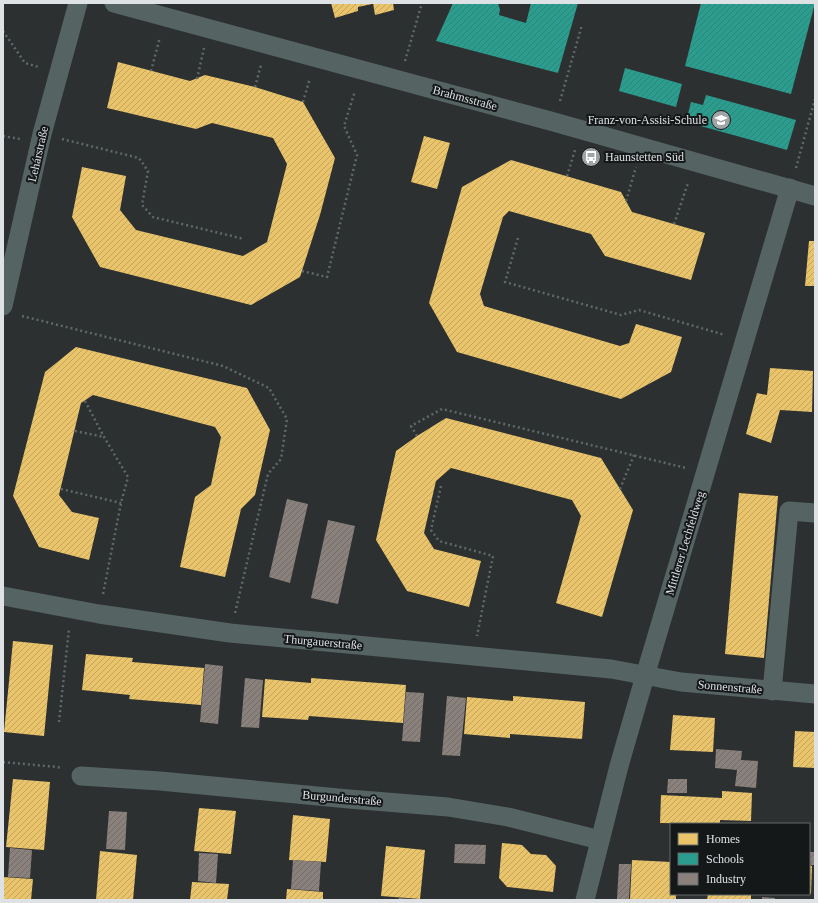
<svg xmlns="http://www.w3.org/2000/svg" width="818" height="903" font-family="'Times New Roman',serif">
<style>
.homes{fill:url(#homes-hatch)}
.schools{fill:url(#schools-hatch)}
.industry{fill:url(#industry-hatch)}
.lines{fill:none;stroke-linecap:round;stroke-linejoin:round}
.path{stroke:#5f6969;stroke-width:2.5;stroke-dasharray:2 3;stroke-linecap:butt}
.minor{stroke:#566363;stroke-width:19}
.labels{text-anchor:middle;stroke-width:4;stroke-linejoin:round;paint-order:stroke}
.street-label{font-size:12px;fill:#dee2e4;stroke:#151819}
.poi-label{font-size:12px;fill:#dee2e4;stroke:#151819;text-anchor:end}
</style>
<defs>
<pattern id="homes-hatch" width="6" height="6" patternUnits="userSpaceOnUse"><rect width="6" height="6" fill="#e9c46a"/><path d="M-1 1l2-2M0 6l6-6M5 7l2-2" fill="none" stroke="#c0a460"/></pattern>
<pattern id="schools-hatch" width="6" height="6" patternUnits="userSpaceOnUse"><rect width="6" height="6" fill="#2a9d8f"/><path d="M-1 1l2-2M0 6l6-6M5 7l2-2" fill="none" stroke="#328278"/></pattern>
<pattern id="industry-hatch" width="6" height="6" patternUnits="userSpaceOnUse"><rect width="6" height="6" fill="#8a817c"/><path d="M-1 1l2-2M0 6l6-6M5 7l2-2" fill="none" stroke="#716c68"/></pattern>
</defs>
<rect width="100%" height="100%" fill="#2c3031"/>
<!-- homes -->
<g class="homes">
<path d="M331,3h41v1l-14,3v4l-23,7z"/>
<path d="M373,3h20l1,7 -19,5z"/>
<path d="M118,62l72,19 15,-6 50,12 48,15 32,56 -15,57 -20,62 -49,28 -151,-38 -28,-50 10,-50 44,9 -6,34 16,20 107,26 24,-14 20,-78 -14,-26 -61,-15 -16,6 -89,-21z"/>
<path d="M424,136l26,7 -13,46 -26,-7z"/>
<path d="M511,160l110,32 11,20 73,21 -14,47 -86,-24 -14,-22 -82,-23 -6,6 -23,77 4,12 136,40 9,-3 7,-19 46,13 -11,35 -50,27 -164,-47 -28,-49 33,-116z"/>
<path d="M809,241h6v45h-10z"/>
<path d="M76,347l171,41 23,42 -15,65 -14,14 -16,68 -45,-10 15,-70 16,-12 10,-48 -6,-10 -122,-32 -12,8 -22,92 13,17 27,6 -10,42 -50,-13 -26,-51 32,-124z"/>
<path d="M770,368l43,3 -1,41 -32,-2 -9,33 -25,-9 11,-41 10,2z"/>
<path d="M446,418l155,40 32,52 -31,107 -46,-14 25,-87 -9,-16 -121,-32 -15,13 -12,52 10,16 47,12 -12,46 -62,-16 -31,-51 20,-89 21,-15z"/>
<path d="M739,493l39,3 -14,162 -39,-4z"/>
<path d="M13,641l40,4 -9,91 -40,-4z"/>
<path d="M86,654l47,4 -1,4 72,6 -3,37 -72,-6 1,-4 -48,-5z"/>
<path d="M311,678l95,7 -3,38 -94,-7 -1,4 -46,-3 3,-38 46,4z"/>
<path d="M513,696l72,6 -3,37 -72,-5v4l-46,-4 3,-37 46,4z"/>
<path d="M673,715l42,3 -2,34 -43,-2z"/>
<path d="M795,731l20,1v36l-22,-1z"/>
<path d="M13,779l37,3 -6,68 -38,-3z"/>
<path d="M722,791l30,2 -1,28 -31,-1v4l-60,-1 1,-28 61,3z"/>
<path d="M199,808l37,3 -5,43 -37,-3z"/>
<path d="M293,815l37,4 -4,43 -37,-2z"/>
<path d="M502,843l20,2 9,9 15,1 10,11 -3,26 -46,-5 -8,-9z"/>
<path d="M386,846l39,4 -5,49 -39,-3z"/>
<path d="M100,851l37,4 -4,45h-37z"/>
<path d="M632,860l39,2v32h5v6l-46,-1z"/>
<path d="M809,865l3,1 -1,28h-2z"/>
<path d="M3,877l30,2 -2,21h-28z"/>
<path d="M192,882l37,2 -2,16h-37z"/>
<path d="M287,889l36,3v8h-37z"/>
<path d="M708,894h43v6h-44z"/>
</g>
<!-- schools -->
<g class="schools">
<path d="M453,3h45l2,7 -1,5 27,8 5,-20h47l-20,70 -122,-32z"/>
<path d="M701,3h114l-24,91 -106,-28z"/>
<path d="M625,68l57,16 -6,23 -57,-16z"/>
<path d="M706,95l90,25 -9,30 -101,-28 5,-20 12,3z"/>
</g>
<!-- industry -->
<g class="industry">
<path d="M287,499l21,5 -18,79 -21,-6z"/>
<path d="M328,520l27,6 -17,78 -27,-6z"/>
<path d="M205,664l18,2 -5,58 -18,-2z"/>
<path d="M245,678l18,2 -4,48 -18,-1z"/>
<path d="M406,692l18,1 -4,49 -18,-1z"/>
<path d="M447,696l19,2 -6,58 -18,-1z"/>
<path d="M716,749l26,2 -1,9 17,1 -2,27 -21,-2 2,-16 -22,-2z"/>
<path d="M668,779h19v14h-20z"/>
<path d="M109,811l18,1 -2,38 -19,-1z"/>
<path d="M455,844l31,1 -1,19 -31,-1z"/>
<path d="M10,848l22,2 -2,28 -22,-1z"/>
<rect x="809" y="852" width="6" height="13"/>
<path d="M199,853l19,1 -2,29 -18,-2z"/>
<path d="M293,860l28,2 -2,29 -28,-2z"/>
<path d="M619,864h12l-2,35h-12z"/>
<rect x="752" y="894" width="11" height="1"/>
<path d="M762,897l13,1v2h-13z"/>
<path d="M399,898l12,1v1h-13z"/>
</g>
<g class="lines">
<!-- path -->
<g class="path">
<path d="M3,31l22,32 14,4"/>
<path d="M405,61l17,-58"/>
<path d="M151,71l9,-34"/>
<path d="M197,79l7,-31"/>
<path d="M255,87l6,-22"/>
<path d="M560,101l22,-76"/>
<path d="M303,102l7,-24"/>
<path d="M3,136l17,3"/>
<path d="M62,139l77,19 9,13 -6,34 11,12 91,22"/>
<path d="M796,168l19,-69"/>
<path d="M567,176l8,-26"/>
<path d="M626,201l10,-34"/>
<path d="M674,224l14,-41"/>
<path d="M518,238l-13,44 116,33 18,-5 86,25"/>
<path d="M302,271l25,6 30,-122 -13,-29 11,-35"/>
<path d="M22,316l201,50 46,22 18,31 -6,40 -13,15 -33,139"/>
<path d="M85,401l19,36 24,40 -7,26 -18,91"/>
<path d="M75,431l29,6"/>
<path d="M417,436l-6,-10 31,-17 244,59"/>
<path d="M441,486l-10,44 8,11 54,15 -16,80"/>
<path d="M61,489l60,14"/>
<path d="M620,489l14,-34"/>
<path d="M59,722l10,-93"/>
<path d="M3,762l54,5 5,1"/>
</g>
<!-- minor -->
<g class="minor">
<path d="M114,3l440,119 261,74"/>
<path d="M3,306l39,-172 36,-131"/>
<path d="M3,596l96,18 131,19 381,36 70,13 134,12"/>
<path d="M772,691l17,-180 26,2"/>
<path d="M81,776l79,5 189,18 99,8 60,10 92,23"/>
<path d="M585,900l34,-134 26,-90 145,-488"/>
</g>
</g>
<!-- icons -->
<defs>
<g id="school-disc" transform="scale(1)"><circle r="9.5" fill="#a0a4a5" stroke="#151819"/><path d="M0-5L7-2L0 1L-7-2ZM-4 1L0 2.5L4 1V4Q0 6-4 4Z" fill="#fff"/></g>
<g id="bus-disc" transform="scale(1)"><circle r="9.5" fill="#a0a4a5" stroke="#151819"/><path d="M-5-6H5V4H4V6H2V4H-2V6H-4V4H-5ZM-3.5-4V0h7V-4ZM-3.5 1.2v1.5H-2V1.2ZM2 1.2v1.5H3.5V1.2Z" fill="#fff"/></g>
</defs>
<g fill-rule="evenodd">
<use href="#school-disc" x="721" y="120"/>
<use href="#bus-disc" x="591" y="157"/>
</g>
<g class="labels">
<!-- street labels -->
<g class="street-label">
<text transform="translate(465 98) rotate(15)" y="4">Brahmsstraße</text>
<text transform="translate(38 154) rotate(-77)" y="4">Lehárstraße</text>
<text transform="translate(685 543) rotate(-73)" y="4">Mittlerer Lechfeldweg</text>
<text transform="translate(323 642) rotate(5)" y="4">Thurgauerstraße</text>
<text transform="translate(730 687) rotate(5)" y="4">Sonnenstraße</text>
<text transform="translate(342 798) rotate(5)" y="4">Burgunderstraße</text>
</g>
<!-- poi labels -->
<g class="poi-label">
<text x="707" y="124">Franz-von-Assisi-Schule</text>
<text x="605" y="161" text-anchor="start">Haunstetten Süd</text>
</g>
</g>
<!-- border -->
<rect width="818" height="903" fill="none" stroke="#dee2e4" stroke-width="8"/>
<!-- legend -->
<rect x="670" y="823" width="140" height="72" fill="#151819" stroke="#65696a"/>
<rect x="678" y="833" width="20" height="12" fill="#e9c46a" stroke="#65696a"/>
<text x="706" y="843" font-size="12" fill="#dee2e4">Homes</text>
<rect x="678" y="853" width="20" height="12" fill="#2a9d8f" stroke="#65696a"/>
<text x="706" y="863" font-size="12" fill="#dee2e4">Schools</text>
<rect x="678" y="873" width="20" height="12" fill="#8a817c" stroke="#65696a"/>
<text x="706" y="883" font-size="12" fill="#dee2e4">Industry</text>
</svg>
